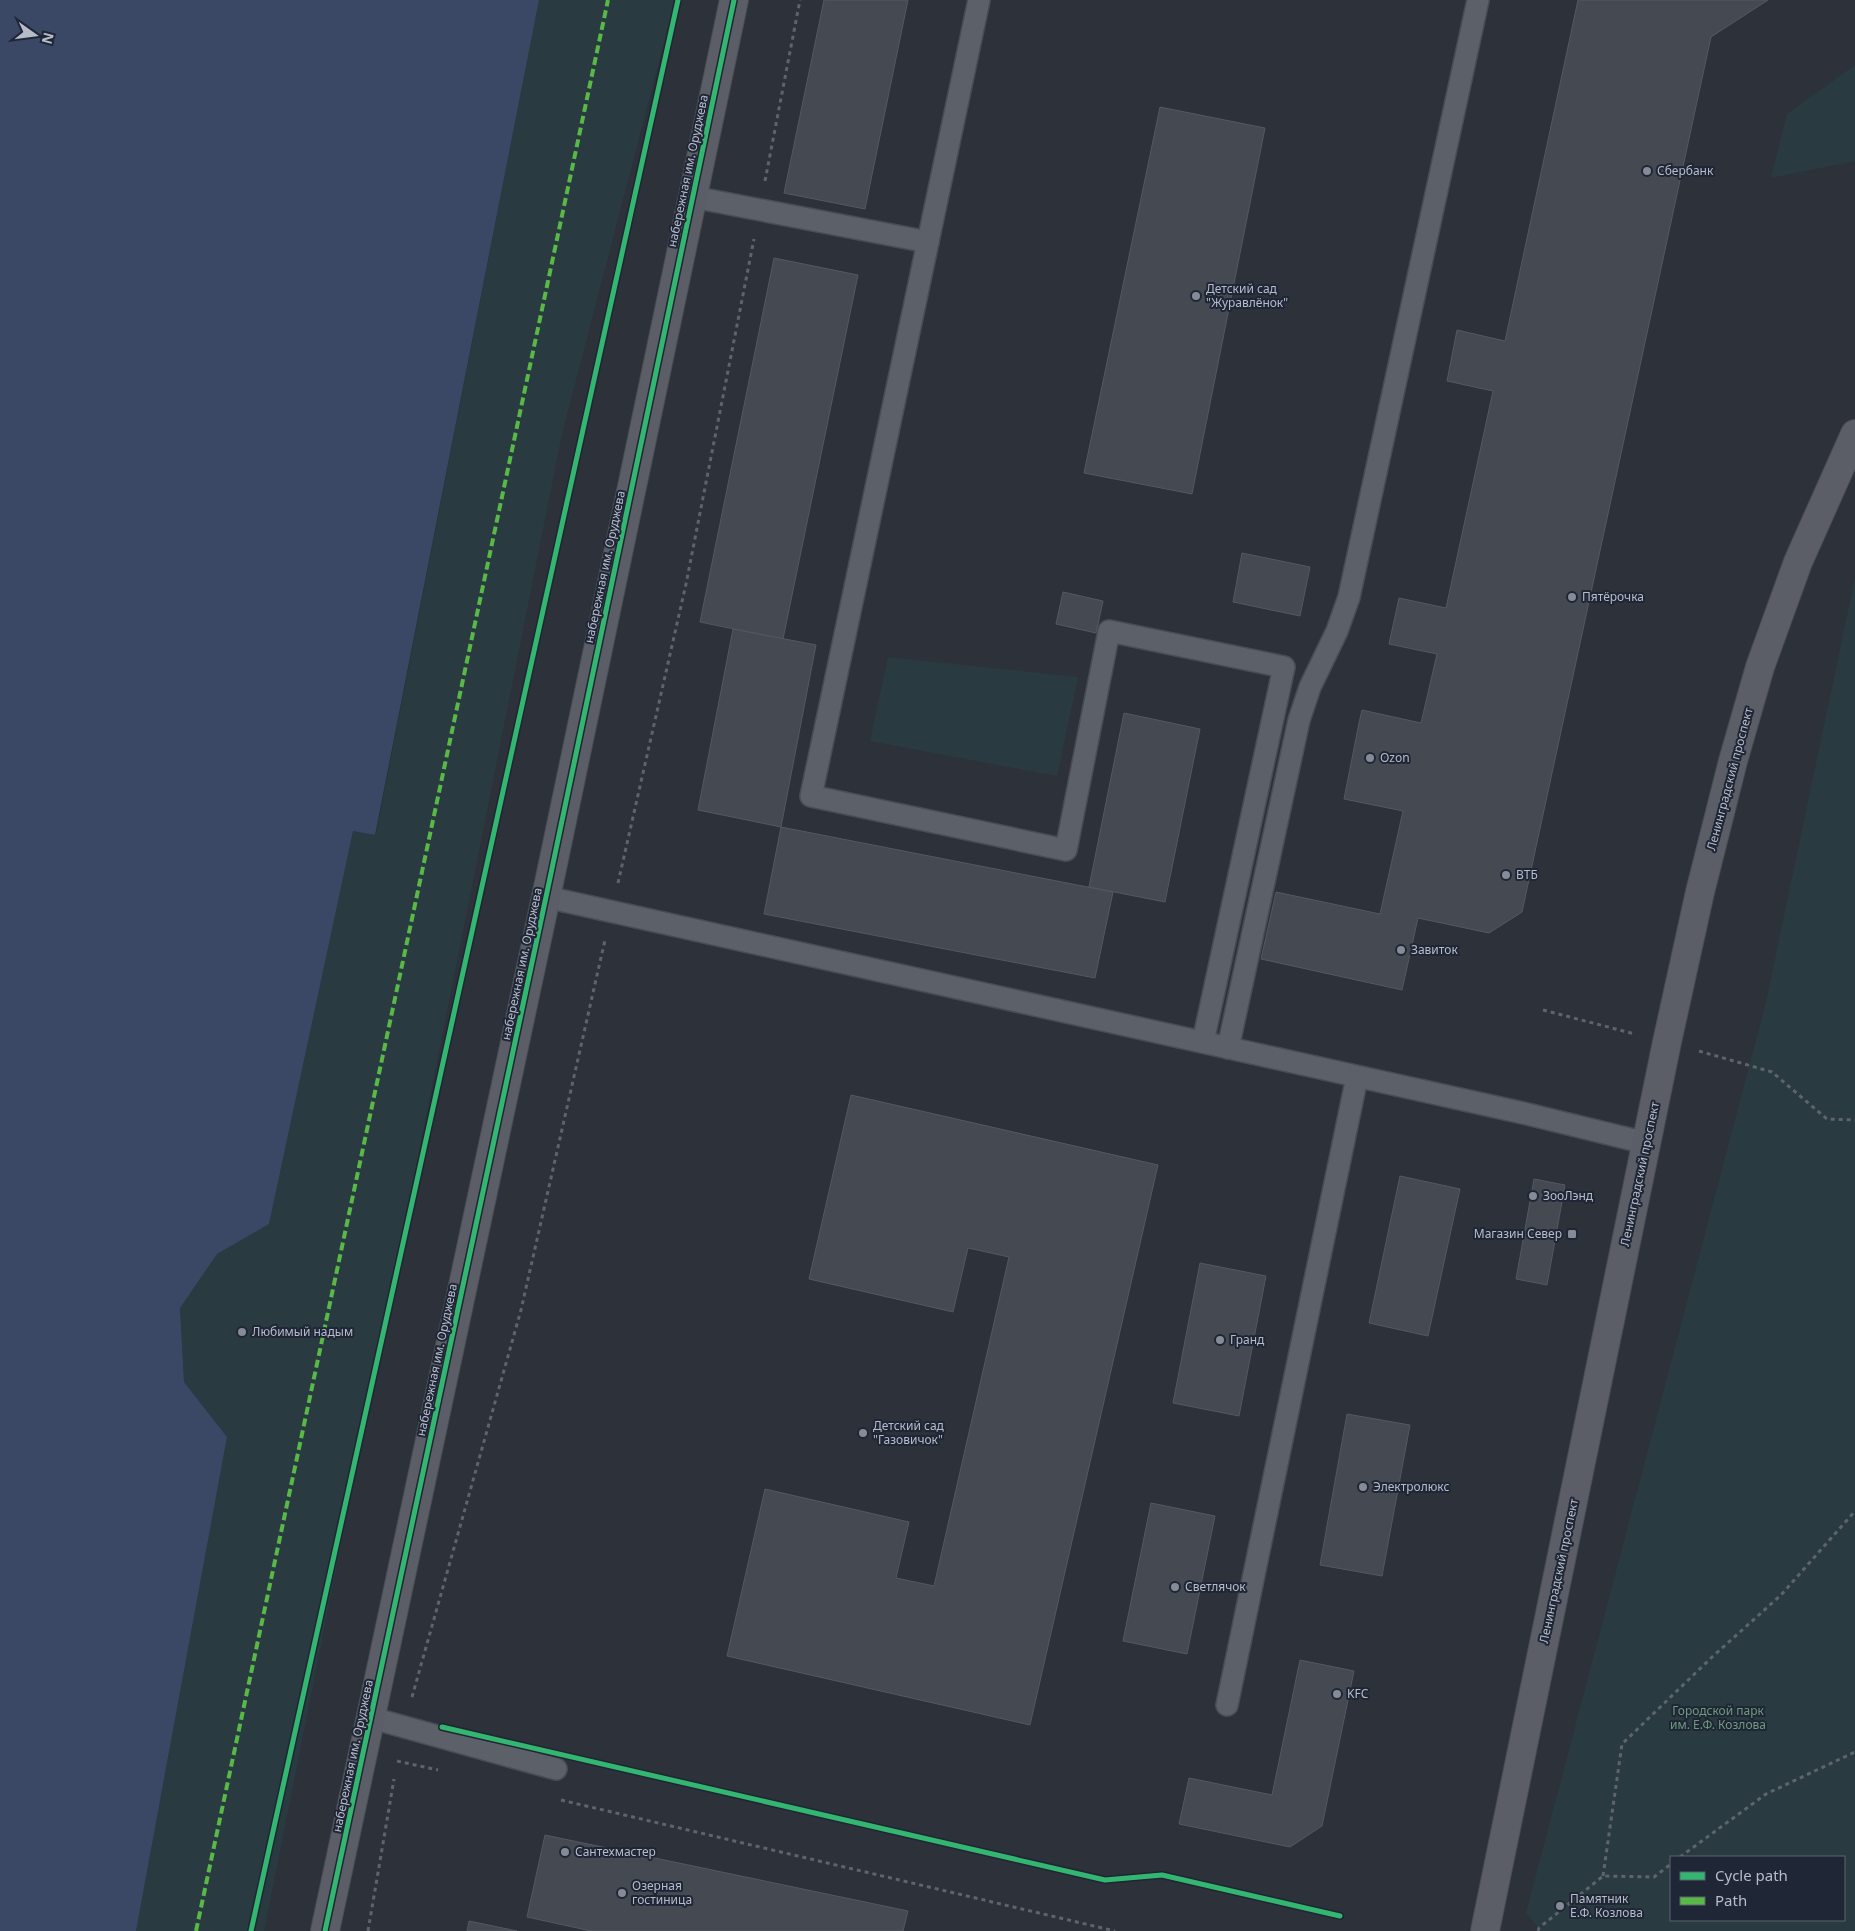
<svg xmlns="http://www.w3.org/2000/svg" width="1855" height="1931" font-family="'Noto Sans',sans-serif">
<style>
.green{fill:#293b40;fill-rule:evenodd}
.water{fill:#3a4865}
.building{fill:#454951;stroke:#545961}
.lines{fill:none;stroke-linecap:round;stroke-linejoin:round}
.lane-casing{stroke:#484c53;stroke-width:24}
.secondary-casing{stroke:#484c53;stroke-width:30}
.path{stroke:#5f646c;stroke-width:3;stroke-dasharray:4 4;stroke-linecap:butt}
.lane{stroke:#5c6068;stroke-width:21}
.secondary{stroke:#5b5e66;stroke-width:28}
.quiet{stroke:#58b947;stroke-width:4;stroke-dasharray:8 4;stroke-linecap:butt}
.cycleway-casing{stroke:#1f2635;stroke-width:8}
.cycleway{stroke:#33b770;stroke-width:5}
.poi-dot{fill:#868b98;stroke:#1f2635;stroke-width:2}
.labels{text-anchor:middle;stroke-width:4;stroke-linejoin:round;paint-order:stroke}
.street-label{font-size:12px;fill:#b7bccb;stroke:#1f2635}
.poi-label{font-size:12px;fill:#b7bccb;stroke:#1f2635;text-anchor:start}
.park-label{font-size:12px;fill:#6e9b7d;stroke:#1f2635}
</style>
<rect width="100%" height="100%" fill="#2c313a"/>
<!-- green -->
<g class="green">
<path d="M539,0h136l-113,434 -298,1497h-128l91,-494 -43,-55 -4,-74 37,-54 52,-30 84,-393 23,4z"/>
<path d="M1855,65v96l-84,17 16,-64z"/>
<path d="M1855,578v1353h-314l-15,-18 239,-907zM1671,1857h173v63h-173z"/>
<path d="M888,657l190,20 -21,99 -187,-35z"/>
</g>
<!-- water -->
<path class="water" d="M0,0h539l-164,835 -22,-4 -84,393 -52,30 -37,54 4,74 43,55 -91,494h-136z"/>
<!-- building -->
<g class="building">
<path d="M824,0h84l-43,209 -81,-16z"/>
<path d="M1578,0h190l-57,37 -189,875 -33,21 -71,-15 -16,72 -141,-31 15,-67 104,22 23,-103 -59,-12 15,-76 3,-13 59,13 16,-69 -48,-10 10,-46 47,10 47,-217 -46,-10 10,-51 48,11z"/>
<path d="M1160,107l105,21 -73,366 -108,-21z"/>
<path d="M774,258l84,17 -75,364 -83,-17z"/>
<path d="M1242,553l68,14 -10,49 -67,-14z"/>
<path d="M1063,592l40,9 -7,32 -40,-9z"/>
<path d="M733,629l83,16 -35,182 -83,-17z"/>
<path d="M1124,713l76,16 -35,173 -76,-15z"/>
<path d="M781,827l332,65 -18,86 -331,-64z"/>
<path d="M851,1095l307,70 -128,560 -303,-69 38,-167 144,33 -13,56 38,8 75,-329 -41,-9 -15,64 -144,-33z"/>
<path d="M1400,1176l60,13 -32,147 -59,-13z"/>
<path d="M1534,1179l31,6 -18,100 -31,-6z"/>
<path d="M1200,1263l66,13 -27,140 -66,-13z"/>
<path d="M1347,1414l63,11 -28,151 -62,-11z"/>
<path d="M1151,1503l64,13 -28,138 -64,-13z"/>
<path d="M1300,1660l54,11 -32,155 -32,21 -111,-23 10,-46 83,17z"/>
<path d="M545,1835l363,76 -5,20h-312l-64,-14z"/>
<path d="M469,1921l48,10h-50z"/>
</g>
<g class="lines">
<!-- lane casing -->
<g class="lane-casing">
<g id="lane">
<path d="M979,0l-168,796 255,54 43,-219 175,36 -81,375"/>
<path d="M693,197l235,45"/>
<path d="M546,897l977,216 123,30"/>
<path d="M1228,1048l71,-328 11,-33 27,-56 12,-34 129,-597"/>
<path d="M1227,1705l130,-628"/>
<path d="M372,1718l184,51"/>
</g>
</g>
<!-- secondary casing -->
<g class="secondary-casing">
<g id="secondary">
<path d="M325,1931l221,-1034 188,-897"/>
<path d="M1485,1931l182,-889 33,-150 33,-131 27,-94 38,-105 57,-128"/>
</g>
</g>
<!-- path -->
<g class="path">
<path d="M765,181l35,-181"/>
<path d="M618,883l68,-299 68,-345"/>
<path d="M1543,1010l92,24"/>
<path d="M1699,1051l73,21 55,47 28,1"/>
<path d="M412,1697l109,-387 84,-370"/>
<path d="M397,1761l41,9"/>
<path d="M561,1800l554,131"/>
<path d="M1680,1857l86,-63 89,-42"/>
<path d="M1603,1876l19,-132 89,-86 70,-63 74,-84"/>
<path d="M368,1931l26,-152"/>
<path d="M1538,1931l1,-3 64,-52 51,1 17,-13"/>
</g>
<!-- lane -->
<use href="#lane" class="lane"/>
<!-- secondary -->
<use href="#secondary" class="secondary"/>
<!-- quiet -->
<path class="quiet" d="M196,1931l412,-1931"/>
<!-- cycleway casing -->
<g class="cycleway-casing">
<g id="cycleway">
<path d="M442,1727l663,153 57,-5 178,41"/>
<path d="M251,1931l427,-1931"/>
<path d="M325,1931l221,-1034 188,-897"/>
</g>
</g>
<!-- cycleway -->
<use href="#cycleway" class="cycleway"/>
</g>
<!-- markers -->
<g class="poi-dot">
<circle cx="1647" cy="171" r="5"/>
<circle cx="1196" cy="296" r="5"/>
<circle cx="1572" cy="597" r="5"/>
<circle cx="1370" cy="758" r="5"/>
<circle cx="1506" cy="875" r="5"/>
<circle cx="1401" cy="950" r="5"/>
<circle cx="1533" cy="1196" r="5"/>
<rect x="1567" y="1229" width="10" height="10" rx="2.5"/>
<circle cx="242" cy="1332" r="5"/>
<circle cx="1220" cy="1340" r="5"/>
<circle cx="863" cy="1433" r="5"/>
<circle cx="1363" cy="1487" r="5"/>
<circle cx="1175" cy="1587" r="5"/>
<circle cx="1337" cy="1694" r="5"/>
<circle cx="565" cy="1852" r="5"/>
<circle cx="622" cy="1893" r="5"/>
<circle cx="1560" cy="1906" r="5"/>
</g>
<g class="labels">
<!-- street labels -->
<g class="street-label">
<text transform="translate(688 171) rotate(-78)" y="4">набережная им. Оруджева</text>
<text transform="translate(605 567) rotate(-78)" y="4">набережная им. Оруджева</text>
<text transform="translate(1730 779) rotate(-75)" y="4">Ленинградский проспект</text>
<text transform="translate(522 964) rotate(-78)" y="4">набережная им. Оруджева</text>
<text transform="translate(1640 1174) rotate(-78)" y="4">Ленинградский проспект</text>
<text transform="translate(437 1360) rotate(-78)" y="4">набережная им. Оруджева</text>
<text transform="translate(1559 1571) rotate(-78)" y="4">Ленинградский проспект</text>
<text transform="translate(353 1756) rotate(-78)" y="4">набережная им. Оруджева</text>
</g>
<!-- poi labels -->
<g class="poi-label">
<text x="1657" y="175">Сбербанк</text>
<text x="1206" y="293">Детский сад<tspan x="1206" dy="14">"Журавлёнок"</tspan></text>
<text x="1582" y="601">Пятёрочка</text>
<text x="1380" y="762">Ozon</text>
<text x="1516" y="879">ВТБ</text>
<text x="1411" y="954">Завиток</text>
<text x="1543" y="1200">ЗооЛэнд</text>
<text x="1562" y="1238" text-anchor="end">Магазин Север</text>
<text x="252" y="1336">Любимый надым</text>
<text x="1230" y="1344">Гранд</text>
<text x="873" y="1430">Детский сад<tspan x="873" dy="14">"Газовичок"</tspan></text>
<text x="1373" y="1491">Электролюкс</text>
<text x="1185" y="1591">Светлячок</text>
<text x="1347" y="1698">KFC</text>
<text x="575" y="1856">Сантехмастер</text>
<text x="632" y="1890">Озерная<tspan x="632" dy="14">гостиница</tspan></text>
<text x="1570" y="1903">Памятник<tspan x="1570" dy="14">Е.Ф. Козлова</tspan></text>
</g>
<!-- park labels -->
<g class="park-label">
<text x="1718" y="1715">Городской парк<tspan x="1718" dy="14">им. Е.Ф. Козлова</tspan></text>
</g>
</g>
<!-- legend -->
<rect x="1670" y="1856" width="175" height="65" fill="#1f2635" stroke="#5c6271"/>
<rect x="1680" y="1872" width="25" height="8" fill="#33b770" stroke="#5c6271"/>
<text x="1715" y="1881" font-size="15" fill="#b7bccb">Cycle path</text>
<rect x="1680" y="1897" width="25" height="8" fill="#58b947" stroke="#5c6271"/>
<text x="1715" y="1906" font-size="15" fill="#b7bccb">Path</text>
<!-- north arrow -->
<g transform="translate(35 35) rotate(104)" stroke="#1f2635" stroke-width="4" paint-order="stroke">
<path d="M0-4L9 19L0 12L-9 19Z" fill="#b7bccb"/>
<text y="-8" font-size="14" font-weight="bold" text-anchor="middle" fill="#b7bccb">N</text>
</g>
</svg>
